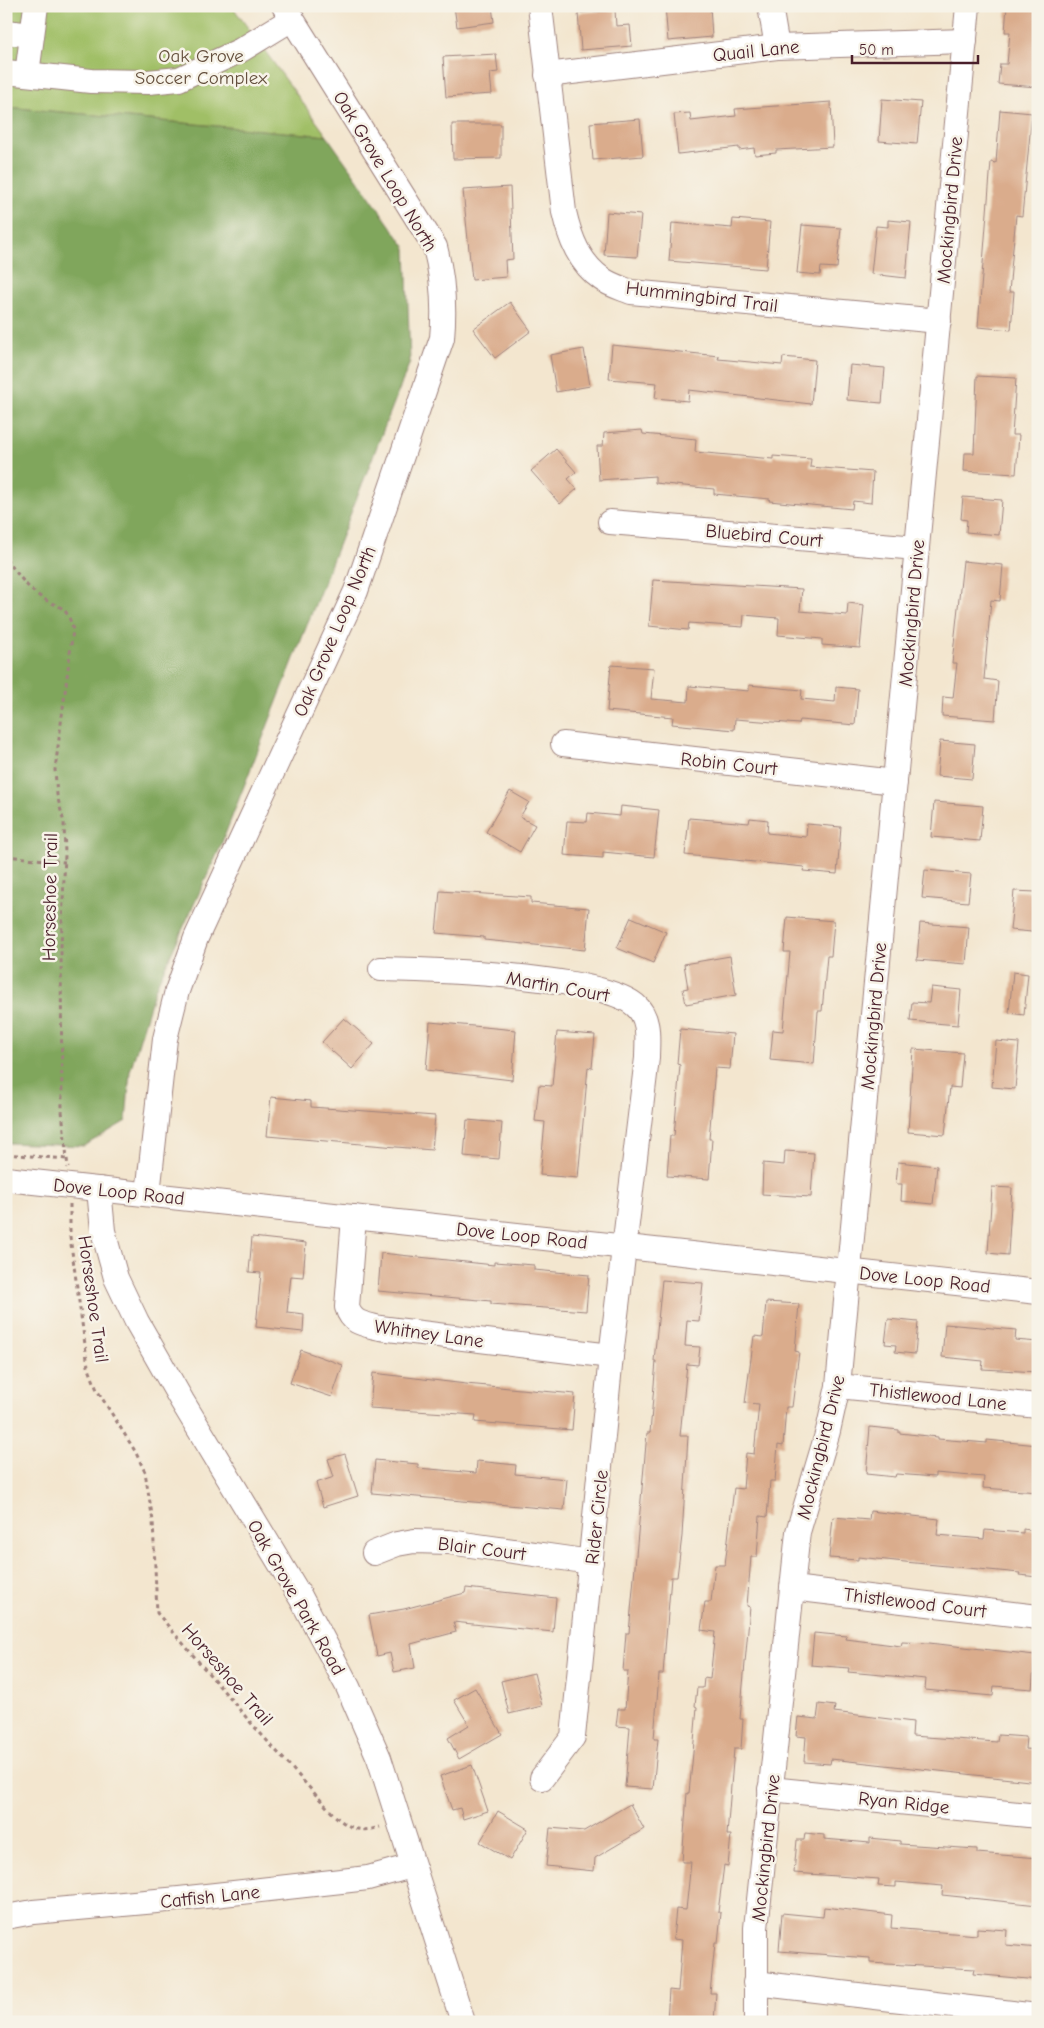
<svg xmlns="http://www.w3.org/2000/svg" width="1044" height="2028" font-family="'Comic Neue',sans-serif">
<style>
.green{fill:#a0bf66;stroke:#756f48}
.forest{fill:#80a65b;stroke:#656243}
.building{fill:#daac8c}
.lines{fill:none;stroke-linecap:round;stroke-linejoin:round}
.minor-casing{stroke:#9e827d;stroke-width:26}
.path{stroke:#9e827d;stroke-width:3;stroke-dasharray:4 4;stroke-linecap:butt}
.minor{stroke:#fff;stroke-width:24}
.labels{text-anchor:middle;stroke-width:5;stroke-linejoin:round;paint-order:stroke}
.street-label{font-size:19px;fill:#4a1f2b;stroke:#f7f3e8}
.park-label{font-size:19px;fill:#644f3d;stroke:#f7f3e8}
</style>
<rect width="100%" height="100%" fill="#f7f3e8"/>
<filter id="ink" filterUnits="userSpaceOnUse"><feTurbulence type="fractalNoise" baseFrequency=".02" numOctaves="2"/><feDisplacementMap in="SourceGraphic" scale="10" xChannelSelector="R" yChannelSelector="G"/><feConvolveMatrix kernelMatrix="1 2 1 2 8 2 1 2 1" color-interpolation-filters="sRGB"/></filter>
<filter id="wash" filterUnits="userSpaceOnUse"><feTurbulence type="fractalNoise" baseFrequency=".0096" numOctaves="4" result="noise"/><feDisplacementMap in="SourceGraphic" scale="20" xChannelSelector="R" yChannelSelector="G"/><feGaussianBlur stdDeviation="1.12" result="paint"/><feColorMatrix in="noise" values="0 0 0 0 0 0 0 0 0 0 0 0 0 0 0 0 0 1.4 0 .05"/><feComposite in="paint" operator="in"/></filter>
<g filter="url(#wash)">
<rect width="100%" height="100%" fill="#f3e6cf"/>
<!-- green -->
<path class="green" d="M6,6h226l95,130 -321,-29z"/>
<!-- forest -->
<path class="forest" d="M6,107l321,29 79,112 4,114 -191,488 -64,139 -25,82 -4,50 -42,25 -78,-3z"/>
<g id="blocks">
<!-- building -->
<g class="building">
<path d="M454,6h38l2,16 -37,5z"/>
<path d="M665,6h45l2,31 -44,4z"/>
<path d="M1007,6h31v81l-40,-3 2,-20h7l3,-32h-5z"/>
<path d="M615,10l1,16 14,-1 2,21 -51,4 -3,-37z"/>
<path d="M496,54l2,18 -8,1 2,21 -46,3 -3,-40z"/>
<path d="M882,99l39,3 -4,42 -38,-3z"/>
<path d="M831,102l2,45 -57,3v3l-21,2 -1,-7 -15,2v-3l-61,7 -4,-40 16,-1 1,8 45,-5 -1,-7z"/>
<path d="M1000,110l32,3 -10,103 -6,-1 -7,77h5l-3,38 -33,-3 13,-165 5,1z"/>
<path d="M640,119l3,37 -50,4 -3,-37z"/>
<path d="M452,124h49v34l-48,1z"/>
<path d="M510,187l3,72 -8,1 1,17 -34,3 -9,-90z"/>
<path d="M607,212l34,3 -4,42 -33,-2z"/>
<path d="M733,219l37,3 -4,47 -97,-8 3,-38 60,5z"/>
<path d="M888,220l23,2 -5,56 -35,-4 5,-48 12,1z"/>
<path d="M802,225l39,3 -4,40 -16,-1 -1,8 -23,-2z"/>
<path d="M510,302l21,29 -36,27 -22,-29z"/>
<path d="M612,345l107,11 -1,3 64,6 1,-8 32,3 -4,44 -122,-14 -1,11 -33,-3 2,-15 -48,-4z"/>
<path d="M584,349l6,37 -34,6 -6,-37z"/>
<path d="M850,365l35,3 -3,35 -35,-3z"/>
<path d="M977,376l39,2 -4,57h7l-3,39 -52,-3 1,-18h9z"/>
<path d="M642,430l1,4 53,5 -1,13 78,7v-3l38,3 -1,8 63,5 -2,31 -18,-2 -1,8 -83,-8 1,-2 -56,-5v-5l-59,-6v-7l-56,4 -2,-34h6l1,-13z"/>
<path d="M556,449l20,23 -8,7 9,10 -17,15 -29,-33z"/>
<path d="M963,497l39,3 -3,35 -33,-3 1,-12 -6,-1z"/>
<path d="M963,561l40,4 -3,36 -9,-1 -7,79 14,2 -3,39 -53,-4 1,-19 10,1 4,-35h-5z"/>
<path d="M653,580l149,9 -2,22 47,4 1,-12 16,2 -4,43 -38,-3v-6l-44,-4 1,-17 -35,-3 -1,12 -54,-4 -1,7 -39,-4z"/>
<path d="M611,665l43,3 -3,31 37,3 1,-16 60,5v-6l53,5 -1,9 34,3 1,-15 22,2 -3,36 -55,-5 -1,4 -64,-5 -1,11 -62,-6 1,-7 -66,-6z"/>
<path d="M940,741l35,3 -3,35 -35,-3z"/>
<path d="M510,791l19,11 -9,15 15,8 -15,27 -34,-20z"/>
<path d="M934,802l49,4 -3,35 -49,-4z"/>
<path d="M621,806l38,4 -5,47 -51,-5v6l-39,-3 3,-34 20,1 1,-9 32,3z"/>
<path d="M689,818l60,5 1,-5 18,2 -1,13 39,4 1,-13 34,3 -4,47 -34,-3 1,-4 -119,-12z"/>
<path d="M925,870l46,4 -3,28 -46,-4z"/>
<path d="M440,891l91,6v6l58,5 -4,42 -101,-10v-3l-48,-4z"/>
<path d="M1014,891l22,1 -4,40 -22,-2z"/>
<path d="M631,917l35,15 -13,31 -36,-15z"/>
<path d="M787,917l47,4 -3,35h-4l-5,55h-4l-4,53 -44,-4 3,-30 10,1 7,-79h-6z"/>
<path d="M920,923l49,4 -3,37 -49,-4z"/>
<path d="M730,956l6,39 -50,9 -3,-15 5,-1 -4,-24z"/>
<path d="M1013,972l15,2 -4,41 -15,-2z"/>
<path d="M931,987l30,3 -3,35 -48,-4 2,-19 17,1z"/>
<path d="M344,1018l30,26 -22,25 -30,-27z"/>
<path d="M430,1022l86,8 -4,50 -86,-10z"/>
<path d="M680,1029l53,5 -3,35 -15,-1 -6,71h3l-3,40 -42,-3 3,-40h4l6,-71 -3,-1z"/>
<path d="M557,1032l38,3 -3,33 -4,-1 -10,111 -38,-3 5,-53 -10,-1 4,-36 13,1z"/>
<path d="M996,1041l23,2 -4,46 -23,-2z"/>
<path d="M913,1049l50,4 -3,35 -10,-1 -5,48 -37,-3z"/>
<path d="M271,1097l40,4v6l124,9 -3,34 -165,-14z"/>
<path d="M467,1120l35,3 -3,36 -35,-3z"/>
<path d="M785,1151l29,2 -3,44 -49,-3 1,-31 21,2z"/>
<path d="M898,1162l39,4 -4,38 -32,-3 1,-17h-6z"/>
<path d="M992,1187l20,1 -4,67 -20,-2z"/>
<path d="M252,1237l54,6 -3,34 -12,-1 -4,36 17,2 -1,18 -47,-5 5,-54 -12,-1z"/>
<path d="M381,1253l113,12v-3l40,3v5l55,5 -3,36 -95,-7v-3l-113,-10z"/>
<path d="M662,1280l41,3 -4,38 -12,-1 -2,26 15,1 -2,18 -11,-1 -7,72h8l-6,100 -5,41h-6l-8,97h-4l-5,65h4l-5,50 -28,-2 5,-60 -14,-1 2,-17h7l3,-38h-5l3,-38h3l18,-200h3l6,-72h-2z"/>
<path d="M766,1302l33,2 -4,47 4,1 -7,55h-6l-3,39 -5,-1 -3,36h-5l-3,36 -7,-1 -3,41h-6l-4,49 3,1 -10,112h3l-2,30h-7l-7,86h4l-3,31 -4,-1 -6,47 3,1 -3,30h-3l-5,50h6l-2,29 -47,-1 2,-31 9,1 4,-51 -9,-1 3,-30 10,1 5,-48h-9l5,-69h2l3,-29 5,-57 -2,-1 2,-18h6l1,-10 6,1 5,-47 -14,-2 4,-28h6l4,-37h10l9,-77 9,1 3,-36 8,1 5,-50 -14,-1 9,-67 9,1z"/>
<path d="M888,1319l30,3 -3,32 -20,-2 1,-7 -11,-1z"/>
<path d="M945,1324l71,6 -1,10 23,2v30l-56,-3 1,-8 -41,-4z"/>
<path d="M301,1350l42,15 -11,32 -42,-14z"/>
<path d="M373,1373l93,11 109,10 -3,36 -97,-8 1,-7 -106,-7z"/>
<path d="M870,1427l29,3v3l39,4v2l49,4v-3l51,5v47l-55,-4 1,-11 -49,-4v4l-39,-3 -1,3 -29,-3z"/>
<path d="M345,1454l13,42 -35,11 -7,-24 18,-6 -6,-18z"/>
<path d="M375,1460l43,4v4l58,5 1,-12 39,4 -1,9 52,5 -3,31 -192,-17z"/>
<path d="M870,1511l69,8 -2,16 47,4 1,-9 38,3v-4l15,2v46l-19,-2 1,-2 -115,-11 -47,-5v3l-29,-2 4,-41 36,3z"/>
<path d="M466,1588l90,10 -3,34 -100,-10 3,10 -45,12 4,24 -21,4 -4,-19 -13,3 -8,-41 35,-6 61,-16z"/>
<path d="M814,1633l33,3 -1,3 55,7 1,-4 27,1 106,12 -3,34 -38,-3 -1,10 -68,-6 1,-11 -78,-7 1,-4 -38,-3z"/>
<path d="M534,1673l8,33 -33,8 -8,-33z"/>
<path d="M475,1688l27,46 -43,25 -11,-21 21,-13 -15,-25z"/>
<path d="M819,1704l16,2 -1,6 79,10 -1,14 85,6 1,-7 28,2 -1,12 13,1v32l-207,-23 -1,5 -26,-2 2,-25 -10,-1 2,-19 19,2z"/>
<path d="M472,1765l16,46 -25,8 -3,-11 -8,2 -12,-34z"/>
<path d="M630,1804l14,25 -49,29 -1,13 -48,-5 4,-38 34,3z"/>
<path d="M498,1811l30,18 -18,31 -30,-18z"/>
<path d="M805,1833l19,2v4l46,4v-5l30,3v3l77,5v4l61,5v47l-96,-10 1,-9 -47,-4v5l-18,-1 1,-7 -85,-6 3,-33h7z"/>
<path d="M824,1907l68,8 -1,13 86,7v-7l30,2 -1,15 32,3v32l-65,-6 1,-5 -104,-6v-5l-91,-7 3,-38 41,4z"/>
</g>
</g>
</g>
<g filter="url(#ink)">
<use href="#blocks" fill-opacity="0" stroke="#9e827d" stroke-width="1"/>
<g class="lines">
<!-- minor casing -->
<g class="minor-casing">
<g id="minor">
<path d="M540,6l24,206c6,26 15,51 38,67 8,6 19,9 29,13l308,29"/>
<path d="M770,6l7,41"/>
<path d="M6,32l26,3"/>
<path d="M6,72l85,9 57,1 31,-3 62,-29 51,-31"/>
<path d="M27,74l9,-68"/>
<path d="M547,75l230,-28 188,-6"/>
<path d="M610,522l307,26"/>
<path d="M563,744l332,38"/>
<path d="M381,969c52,1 218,6 254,36 16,13 12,36 12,53l-36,298 -38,381 -31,41"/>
<path d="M6,1179l1032,113"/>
<path d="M99,1189l4,42 13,47 21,44 45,79 119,197 47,89 31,71 84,264"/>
<path d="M148,1194l17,-155 12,-48 19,-53 160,-347 86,-253c3,-32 1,-60 -7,-91l-151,-241"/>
<path d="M354,1217l-7,90c5,17 17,17 33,21l231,28"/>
<path d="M838,1386l200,20"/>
<path d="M374,1553l23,-9 17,-3 35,1 142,20"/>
<path d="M792,1588l246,29"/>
<path d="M770,1789l268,27"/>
<path d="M6,1917l27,-5 146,-13 189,-21 44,-12"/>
<path d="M755,1983l283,33"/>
<path d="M756,2022v-94l42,-396 30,-101 10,-45 130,-1380"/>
</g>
</g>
<!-- path -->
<g class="path">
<path d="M6,559c10,12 19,27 32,36 20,15 28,6 35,35l-18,140 2,25 7,28 1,32 -4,92 1,164 6,57"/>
<path d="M6,856l59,6"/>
<path d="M6,1154l61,5"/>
<path d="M70,1204v33l18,129 9,24 38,61 10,21 8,49 4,92 94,110 84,93c15,13 26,17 45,11"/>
</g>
<!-- minor -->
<use href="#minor" class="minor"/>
</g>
</g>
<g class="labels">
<!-- street labels -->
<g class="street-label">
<text transform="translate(756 50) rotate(-6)" y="7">Quail Lane</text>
<text transform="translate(386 171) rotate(59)" y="7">Oak Grove Loop North</text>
<text transform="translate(949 210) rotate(-85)" y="7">Mockingbird Drive</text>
<text transform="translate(702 296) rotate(7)" y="7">Hummingbird Trail</text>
<text transform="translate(764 535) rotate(5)" y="7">Bluebird Court</text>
<text transform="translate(911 613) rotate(-85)" y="7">Mockingbird Drive</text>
<text transform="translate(334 631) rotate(-67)" y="7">Oak Grove Loop North</text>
<text transform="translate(729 763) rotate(6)" y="7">Robin Court</text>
<text transform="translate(49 897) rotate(-89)" y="7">Horseshoe Trail</text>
<text transform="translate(558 986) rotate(10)" y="7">Martin Court</text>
<text transform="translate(873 1016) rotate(-85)" y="7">Mockingbird Drive</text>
<text transform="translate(119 1191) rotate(6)" y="7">Dove Loop Road</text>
<text transform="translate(522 1235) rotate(6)" y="7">Dove Loop Road</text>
<text transform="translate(925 1279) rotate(6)" y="7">Dove Loop Road</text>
<text transform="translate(94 1299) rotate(82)" y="7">Horseshoe Trail</text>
<text transform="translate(429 1333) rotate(8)" y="7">Whitney Lane</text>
<text transform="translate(938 1396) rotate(6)" y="7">Thistlewood Lane</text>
<text transform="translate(820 1447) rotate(-76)" y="7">Mockingbird Drive</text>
<text transform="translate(596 1517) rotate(-84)" y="7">Rider Circle</text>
<text transform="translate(482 1548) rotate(7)" y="7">Blair Court</text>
<text transform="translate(297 1597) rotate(60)" y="7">Oak Grove Park Road</text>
<text transform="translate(915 1602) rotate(7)" y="7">Thistlewood Court</text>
<text transform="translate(228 1674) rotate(49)" y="7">Horseshoe Trail</text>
<text transform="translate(904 1802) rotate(6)" y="7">Ryan Ridge</text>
<text transform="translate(765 1848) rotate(-84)" y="7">Mockingbird Drive</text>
<text transform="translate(210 1896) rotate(-6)" y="7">Catfish Lane</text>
</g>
<!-- park labels -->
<g class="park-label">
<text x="201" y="62">Oak Grove<tspan x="201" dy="22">Soccer Complex</tspan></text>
</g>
</g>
<!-- margin -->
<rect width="1044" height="2028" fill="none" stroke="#f7f3e8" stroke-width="25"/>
<!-- scale -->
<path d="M852 55v8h126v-8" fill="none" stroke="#4a1f2b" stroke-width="2.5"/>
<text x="859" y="55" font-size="15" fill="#4a1f2b" stroke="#f7f3e8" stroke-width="4" paint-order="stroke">50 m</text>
</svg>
